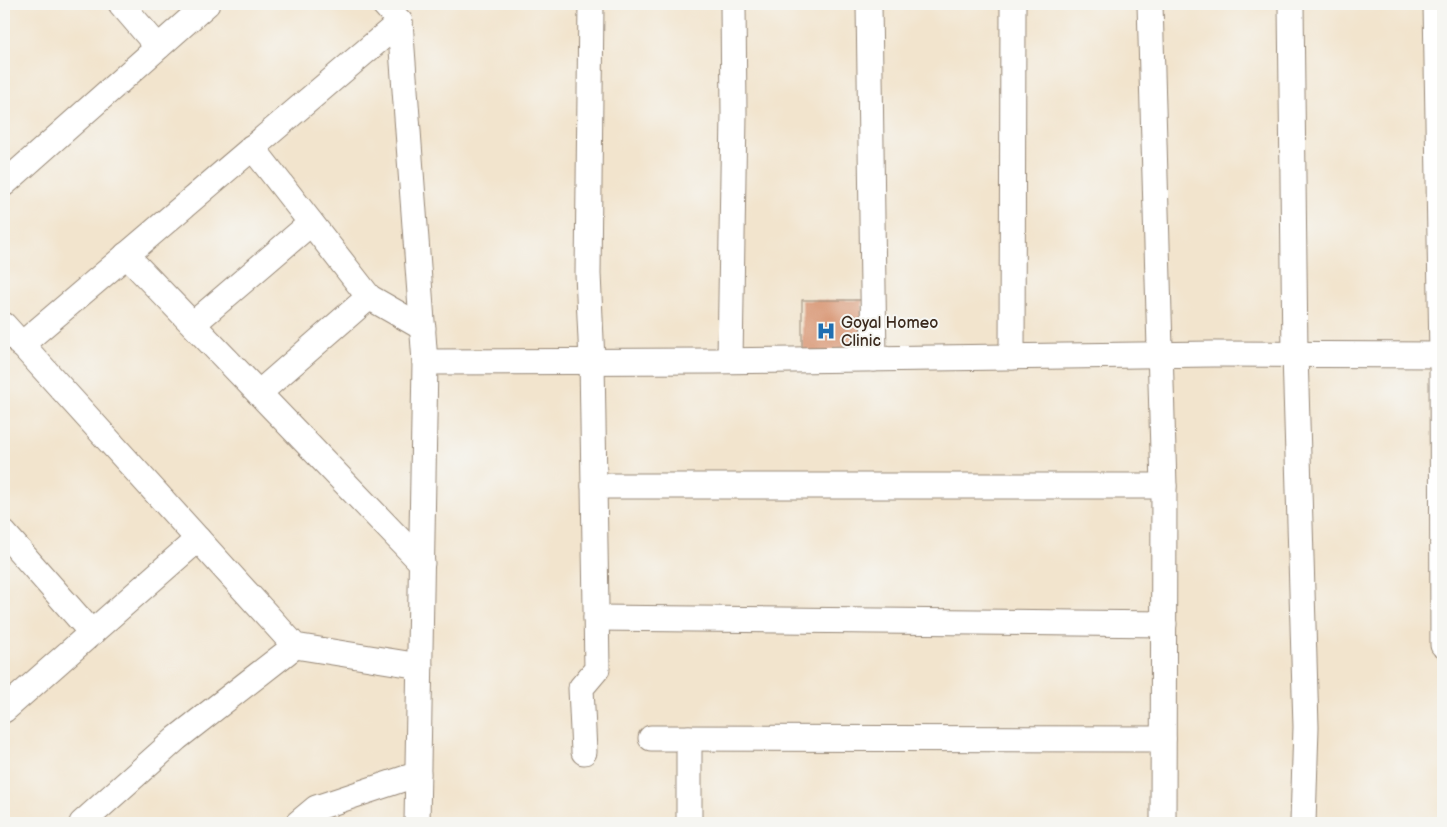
<svg xmlns="http://www.w3.org/2000/svg" width="1447" height="827" font-family="'Balsamiq Sans',sans-serif">
<style>
.building{fill:#d7926e}
.lines{fill:none;stroke-linecap:round;stroke-linejoin:round}
.minor-casing{stroke:#968776;stroke-width:27}
.minor{stroke:#fff;stroke-width:25}
.labels{text-anchor:middle;stroke-width:4;stroke-linejoin:round;paint-order:stroke}
.poi-label{font-size:16px;fill:#3b2a1e;stroke:#f6f6f2;text-anchor:start}
</style>
<rect width="100%" height="100%" fill="#f6f6f2"/>
<filter id="ink" filterUnits="userSpaceOnUse"><feTurbulence type="fractalNoise" baseFrequency=".02" numOctaves="2"/><feDisplacementMap in="SourceGraphic" scale="10" xChannelSelector="R" yChannelSelector="G"/><feConvolveMatrix kernelMatrix="1 2 1 2 8 2 1 2 1" color-interpolation-filters="sRGB"/></filter>
<filter id="wash" filterUnits="userSpaceOnUse"><feTurbulence type="fractalNoise" baseFrequency=".0096" numOctaves="4" result="noise"/><feDisplacementMap in="SourceGraphic" scale="20" xChannelSelector="R" yChannelSelector="G"/><feGaussianBlur stdDeviation="1.12" result="paint"/><feColorMatrix in="noise" values="0 0 0 0 0 0 0 0 0 0 0 0 0 0 0 0 0 1.4 0 .05"/><feComposite in="paint" operator="in"/></filter>
<g filter="url(#wash)">
<rect width="100%" height="100%" fill="#f2e4cd"/>
<g id="blocks">
<!-- building -->
<rect class="building" x="802" y="300" width="61" height="53"/>
</g>
</g>
<g filter="url(#ink)">
<use href="#blocks" fill-opacity="0" stroke="#968776" stroke-width="1"/>
<g class="lines">
<!-- minor casing -->
<g class="minor-casing">
<g id="minor">
<path d="M121,4l37,43"/>
<path d="M384,4l16,18 25,340 -8,461"/>
<path d="M869,4l5,355"/>
<path d="M1150,4l14,482 -1,337"/>
<path d="M1291,4l4,350 11,373 -3,96"/>
<path d="M1436,4l6,351 1,290"/>
<path d="M252,147l117,150"/>
<path d="M4,184l203,-180"/>
<path d="M126,255l296,308"/>
<path d="M193,324l118,-101"/>
<path d="M4,325l291,321 125,20"/>
<path d="M21,345l379,-323"/>
<path d="M1012,357l1,-353"/>
<path d="M730,360l4,-246 -1,-110"/>
<path d="M425,362l289,-1 499,-7 230,1"/>
<path d="M259,393l110,-96 54,31"/>
<path d="M594,486h570"/>
<path d="M4,533l88,100"/>
<path d="M596,618l568,6"/>
<path d="M4,710l194,-171"/>
<path d="M651,738l512,1"/>
<path d="M689,738v85"/>
<path d="M584,752l-3,-64 16,-19 -5,-308 -4,-87 3,-270"/>
<path d="M82,823l95,-85 118,-92"/>
<path d="M298,823l18,-15 102,-34"/>
</g>
</g>
<!-- minor -->
<use href="#minor" class="minor"/>
</g>
</g>
<!-- icons -->
<defs>
<g id="hospital-bare" transform="scale(1.5)"><path d="M-5-5h3v3.5h4V-5h3V5h-3V1.5h-4V5h-3Z" fill="#1f6fb2" stroke="#f6f6f2" stroke-width="2.5" paint-order="stroke"/></g>
</defs>
<g fill-rule="evenodd">
<use href="#hospital-bare" x="826" y="331"/>
</g>
<g class="labels">
<!-- poi labels -->
<g class="poi-label">
<text x="841" y="328">Goyal Homeo<tspan x="841" dy="18">Clinic</tspan></text>
</g>
</g>
<!-- margin -->
<rect width="1447" height="827" fill="none" stroke="#f6f6f2" stroke-width="20"/>
</svg>
